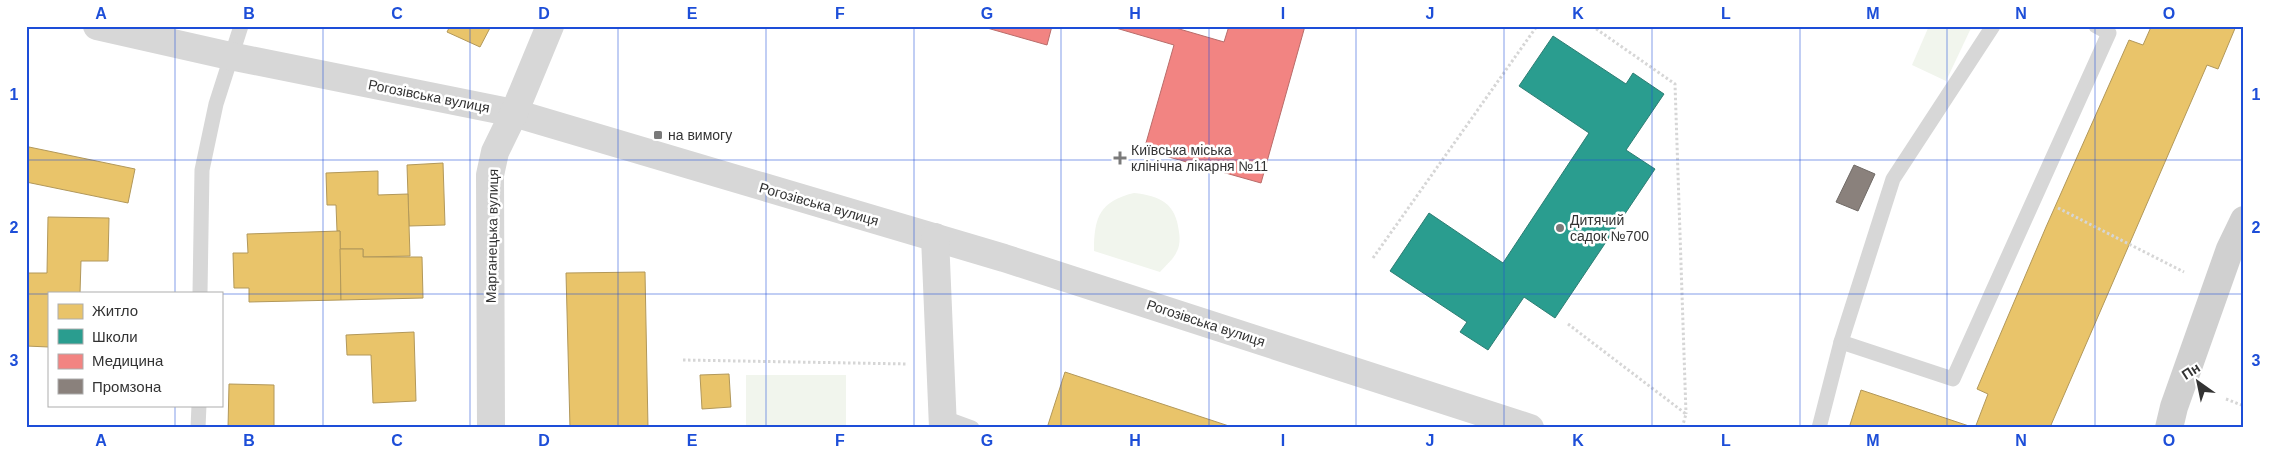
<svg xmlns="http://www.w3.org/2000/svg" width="2270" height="454" font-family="Helvetica,sans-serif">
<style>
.green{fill:#f1f5ed}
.homes{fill:#e9c46a;stroke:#b2985a}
.schools{fill:#2a9d8f;stroke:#2d7d73}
.health{fill:#f28482;stroke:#b96c6a}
.industry{fill:#8a817c;stroke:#706a66}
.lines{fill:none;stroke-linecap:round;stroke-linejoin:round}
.path{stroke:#d6d6d6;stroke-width:3;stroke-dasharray:2.5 2.5;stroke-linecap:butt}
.lane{stroke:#d7d7d7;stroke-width:15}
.street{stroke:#d7d7d7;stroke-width:28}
.secondary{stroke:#d0d0d0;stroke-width:28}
.grid{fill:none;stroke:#1d4ed8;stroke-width:1;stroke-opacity:0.55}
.poi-dot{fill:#7a7a7a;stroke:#fff;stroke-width:2}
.labels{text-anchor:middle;stroke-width:5;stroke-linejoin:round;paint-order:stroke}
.street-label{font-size:14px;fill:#333;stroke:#fff}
.poi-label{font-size:14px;fill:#333;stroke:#fff;text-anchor:start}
.neatline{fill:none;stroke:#1d4ed8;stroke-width:2}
.grid-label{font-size:16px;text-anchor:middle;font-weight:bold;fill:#1d4ed8}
</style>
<rect width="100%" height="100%" fill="#fff"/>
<!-- green -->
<g class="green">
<path d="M1929,26h43l-26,55 -34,-16z"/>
<path d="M1134,193c26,3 42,10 45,39 1,5 1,14 -2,19 -3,8 -12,15 -17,21l-66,-21c0,-34 6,-50 40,-58z"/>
<rect x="746" y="375" width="100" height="53"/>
</g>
<!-- homes -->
<g class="homes">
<path d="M450,26h41l-11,21 -33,-15z"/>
<path d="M2149,26h87l-18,43 -11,-4 -156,360 5,3h-207l12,-38 114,38 13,-34 -11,-5 69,-162 83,-187 14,5 8,-18z"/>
<path d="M29,147l106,22 -7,34 -102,-21v-24z"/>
<path d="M443,163l2,62 -36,1 -2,-61z"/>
<path d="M378,171v24l30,-1 2,62 -47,1v-8h-23v-18h-3l-1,-26h-9l-1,-32z"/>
<path d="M48,217l61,1 -1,43h-27l-1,32h-31v54l-23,-1v-73h21z"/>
<path d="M340,231l1,69 -92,2v-14h-15l-1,-35h15l-1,-19z"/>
<path d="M340,249h23v8h59l1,41 -82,2z"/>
<path d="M645,272l3,156h-78l-4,-155z"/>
<path d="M414,332l2,69 -43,2 -2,-48h-24l-1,-20z"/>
<path d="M1065,372l170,56h-188z"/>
<path d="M729,374l2,33 -29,2 -2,-34z"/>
<path d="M229,384l45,1v43h-46z"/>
</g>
<!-- schools -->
<path class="schools" d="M1553,36l73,48 7,-11 31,21 -38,56 29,19 -100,149 -31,-21 -36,53 -28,-18 7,-10 -77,-51 39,-58 74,50 86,-130 -70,-47z"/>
<!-- health -->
<g class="health">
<path d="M980,26h72l-5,19z"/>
<path d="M1109,26h60l55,16 5,-16h76l-44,157 -117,-33 30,-105z"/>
</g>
<!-- industry -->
<path class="industry" d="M1854,165l21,9 -17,37 -22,-9z"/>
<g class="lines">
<!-- path -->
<g class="path">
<path d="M1592,26l83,58 11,330"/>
<path d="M2058,208l126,64"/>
<path d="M1373,258l164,-232"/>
<path d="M1568,324l118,90 -4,14"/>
<path d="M683,360l225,4"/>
<path d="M2226,399l18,7"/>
</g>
<!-- lane -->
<g class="lane">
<path d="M200,293l2,-123 14,-66 25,-78"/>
<path d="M1841,342l112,37 156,-346 -13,-7"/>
<path d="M942,417l30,11"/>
<path d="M198,428l1,-23"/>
<path d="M1819,428l22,-86 52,-163 100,-153"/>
</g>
<!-- street -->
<g class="street">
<path d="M97,26l133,30 284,57 490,145 526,170"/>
<path d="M935,237l8,191"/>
<path d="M491,428l-1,-253 5,-23 19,-39 36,-87"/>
</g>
<!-- secondary -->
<path class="secondary" d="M2169,428l5,-21 56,-158 14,-29"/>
</g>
<!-- grid -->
<path class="grid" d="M175,26v267M323,26v402M470,26v402M618,26v402M766,26v402M914,26v402M1061,26v402M1209,26v402M1356,26v402M1504,26v402M1652,26v402M1800,26v402M1947,26v402M2095,26v402M26,160h2218M26,294h23M221,294h2023M175,405v23"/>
<!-- markers -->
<g class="poi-dot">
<rect x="653" y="130" width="10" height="10" rx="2.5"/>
<path d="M1117.5 150.5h5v5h5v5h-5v5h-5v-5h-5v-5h5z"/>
<circle cx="1560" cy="228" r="5"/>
</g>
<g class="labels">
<!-- street labels -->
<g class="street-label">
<text transform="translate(429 96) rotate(11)" y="5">Рогозівська вулиця</text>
<text transform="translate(819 204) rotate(16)" y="5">Рогозівська вулиця</text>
<text transform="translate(492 236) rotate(-89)" y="5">Марганецька вулиця</text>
<text transform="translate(1206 323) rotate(18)" y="5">Рогозівська вулиця</text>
</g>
<!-- poi labels -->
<g class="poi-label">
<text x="668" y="140">на вимогу</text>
<text x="1131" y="155">Київська міська<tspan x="1131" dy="16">клінічна лікарня №11</tspan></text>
<text x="1570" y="225">Дитячий<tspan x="1570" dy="16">садок №700</tspan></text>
</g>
</g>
<!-- border -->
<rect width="2270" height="454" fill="none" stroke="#ffffff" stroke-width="55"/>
<!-- legend -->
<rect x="48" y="292" width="175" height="115" fill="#ffffff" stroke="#adadad"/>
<rect x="58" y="304" width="25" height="15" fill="#e9c46a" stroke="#adadad"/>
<text x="92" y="316" font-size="15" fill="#333333">Житло</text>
<rect x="58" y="329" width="25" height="15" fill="#2a9d8f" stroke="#adadad"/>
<text x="92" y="342" font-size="15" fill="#333333">Школи</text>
<rect x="58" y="354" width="25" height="15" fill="#f28482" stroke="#adadad"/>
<text x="92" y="366" font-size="15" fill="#333333">Медицина</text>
<rect x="58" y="379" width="25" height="15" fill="#8a817c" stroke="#adadad"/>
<text x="92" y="392" font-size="15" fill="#333333">Промзона</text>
<!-- north arrow -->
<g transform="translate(2198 382) rotate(327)" stroke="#ffffff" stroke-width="4" paint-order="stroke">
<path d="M0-4L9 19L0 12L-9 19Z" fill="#333333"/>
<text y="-8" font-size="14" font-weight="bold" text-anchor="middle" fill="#333333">Пн</text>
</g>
<rect x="28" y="28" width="2214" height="398" class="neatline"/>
<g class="grid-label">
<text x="101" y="19">A</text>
<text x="249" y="19">B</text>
<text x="397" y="19">C</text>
<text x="544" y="19">D</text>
<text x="692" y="19">E</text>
<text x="840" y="19">F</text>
<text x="987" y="19">G</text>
<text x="1135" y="19">H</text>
<text x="1283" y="19">I</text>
<text x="1430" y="19">J</text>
<text x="1578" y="19">K</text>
<text x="1726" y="19">L</text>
<text x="1873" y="19">M</text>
<text x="2021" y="19">N</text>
<text x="2169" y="19">O</text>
<text x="14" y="100">1</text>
<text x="2256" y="100">1</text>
<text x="14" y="233">2</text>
<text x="2256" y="233">2</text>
<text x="14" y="366">3</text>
<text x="2256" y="366">3</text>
<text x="101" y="446">A</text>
<text x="249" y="446">B</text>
<text x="397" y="446">C</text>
<text x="544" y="446">D</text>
<text x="692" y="446">E</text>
<text x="840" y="446">F</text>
<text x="987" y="446">G</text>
<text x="1135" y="446">H</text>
<text x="1283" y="446">I</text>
<text x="1430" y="446">J</text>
<text x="1578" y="446">K</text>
<text x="1726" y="446">L</text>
<text x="1873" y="446">M</text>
<text x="2021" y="446">N</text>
<text x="2169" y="446">O</text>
</g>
</svg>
